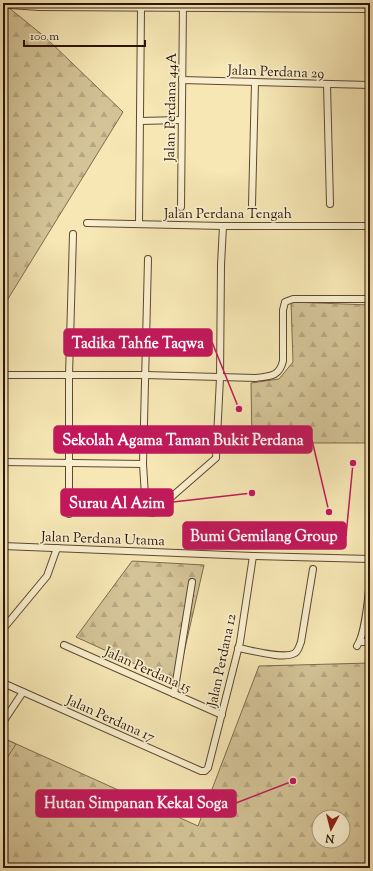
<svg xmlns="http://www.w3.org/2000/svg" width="373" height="871" font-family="'Sorts Mill Goudy',serif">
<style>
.forest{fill:url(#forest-firs);stroke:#7f6b4e;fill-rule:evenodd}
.park{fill:url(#park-dots);stroke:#7f6b4e}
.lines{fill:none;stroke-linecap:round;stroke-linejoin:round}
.street-casing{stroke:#5e4831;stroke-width:8}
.street{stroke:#f9efce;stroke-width:6}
.labels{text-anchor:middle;stroke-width:3.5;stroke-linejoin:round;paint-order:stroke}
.street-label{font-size:14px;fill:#2b1305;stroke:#f9efce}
.leader{fill:none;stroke:#c2185b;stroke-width:1.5}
.callout-dot{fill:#c2185b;stroke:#f9efce;stroke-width:1.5}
.callout{fill:#c2185b;stroke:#c2185b;stroke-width:1.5}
.callout-label{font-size:15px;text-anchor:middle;font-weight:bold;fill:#fff}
</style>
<defs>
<pattern id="forest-firs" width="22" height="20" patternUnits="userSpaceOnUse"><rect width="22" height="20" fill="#d3c396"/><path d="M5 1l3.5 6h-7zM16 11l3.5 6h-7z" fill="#b5a780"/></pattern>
<pattern id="park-dots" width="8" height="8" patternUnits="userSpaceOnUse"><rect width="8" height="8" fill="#d3c396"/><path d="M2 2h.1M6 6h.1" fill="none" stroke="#b5a780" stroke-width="1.8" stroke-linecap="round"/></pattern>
</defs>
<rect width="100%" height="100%" fill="#f6e7b4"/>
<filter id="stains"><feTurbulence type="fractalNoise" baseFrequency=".005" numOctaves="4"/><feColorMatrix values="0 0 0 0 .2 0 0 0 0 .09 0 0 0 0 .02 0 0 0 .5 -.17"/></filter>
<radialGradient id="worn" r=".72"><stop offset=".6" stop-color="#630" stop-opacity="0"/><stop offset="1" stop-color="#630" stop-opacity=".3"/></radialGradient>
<!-- forest -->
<g class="forest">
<path d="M3,3l42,34 78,75 -120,195z"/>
<path d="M291,302l79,3v116l-4,1 4,21h-110l-8,-1 -1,-59 28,-4 14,-17z"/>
<path d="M132,561l72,4 -27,118 -101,-46z"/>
<path d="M370,663v205h-367v-130l195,88 61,-160zM319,817h24v24h-24z"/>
</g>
<!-- park -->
<path class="park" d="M3,738l13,6 -13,20z"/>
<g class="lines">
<!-- street casing -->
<g class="street-casing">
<g id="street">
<path d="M6,3l4,2 29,2 331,2"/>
<path d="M182,80l188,5"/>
<path d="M327,84l3,120"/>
<path d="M140,121l41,-1"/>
<path d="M252,205l3,-123"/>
<path d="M181,207l2,-204"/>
<path d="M87,223l136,3h147"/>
<path d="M139,224l2,-217"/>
<path d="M148,259l-5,205 3,48 7,1 63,-55 4,-80 1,-113 2,-39"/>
<path d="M3,375h142l111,3c14,-2 23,-1 27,-17v-51l2,-8 8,-3h77"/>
<path d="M3,462l140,2"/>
<path d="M69,514v-138l4,-142"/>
<path d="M3,546l250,10 117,3"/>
<path d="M3,629l44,-53 10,-28"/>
<path d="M360,642h10"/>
<path d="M64,645l158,70"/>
<path d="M357,646c9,-13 11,-50 13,-66"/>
<path d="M238,648c13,2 46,12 57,5 4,-3 4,-7 6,-11l12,-73"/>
<path d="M3,683l198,88h4l3,-3 32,-126 13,-86"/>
<path d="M174,694l18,-112"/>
<path d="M3,722l20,-30"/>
</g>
</g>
<!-- street -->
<use href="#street" class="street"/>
</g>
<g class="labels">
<!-- street labels -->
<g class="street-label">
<text transform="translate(276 71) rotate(2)" y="5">Jalan Perdana 29</text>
<text transform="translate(170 107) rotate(-89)" y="5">Jalan Perdana 44A</text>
<text x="228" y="218">Jalan Perdana Tengah</text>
<text transform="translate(103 538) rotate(2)" y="5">Jalan Perdana Utama</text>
<text transform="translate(221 660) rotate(-78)" y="5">Jalan Perdana 12</text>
<text transform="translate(148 669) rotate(24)" y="5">Jalan Perdana 15</text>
<text transform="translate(111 718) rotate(24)" y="5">Jalan Perdana 17</text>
</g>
</g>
<!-- callouts -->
<path class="leader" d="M239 409L212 342M329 512L312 440M252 493L173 502M353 463L346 536M293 781L236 803"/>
<g class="callout-dot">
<circle cx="239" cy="409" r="4"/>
<circle cx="329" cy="512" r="4"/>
<circle cx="252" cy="493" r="4"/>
<circle cx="353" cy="463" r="4"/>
<circle cx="293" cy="781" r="4"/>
</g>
<g class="callout">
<rect x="64" y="329" width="148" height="27" rx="4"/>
<rect x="54" y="426" width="258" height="27" rx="4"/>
<rect x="61" y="489" width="112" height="27" rx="4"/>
<rect x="183" y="522" width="163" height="27" rx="4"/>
<rect x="36" y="790" width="200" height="27" rx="4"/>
</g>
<g class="callout-label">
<text x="138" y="348">Tadika Tahfie Taqwa</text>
<text x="183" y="445">Sekolah Agama Taman Bukit Perdana</text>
<text x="117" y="508">Surau Al Azim</text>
<text x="264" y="541">Bumi Gemilang Group</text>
<text x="136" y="808">Hutan Simpanan Kekal Soga</text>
</g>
<!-- margin -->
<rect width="373" height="871" fill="none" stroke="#f6e7b4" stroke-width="16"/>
<rect x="4" y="4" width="365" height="863" fill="none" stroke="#2b1305" stroke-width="2"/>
<rect x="8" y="8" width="357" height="855" fill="none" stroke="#2b1305"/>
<!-- north arrow -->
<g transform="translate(331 829) rotate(187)"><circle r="19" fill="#f9efce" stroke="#a7977e"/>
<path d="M0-3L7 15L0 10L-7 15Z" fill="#8f2418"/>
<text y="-6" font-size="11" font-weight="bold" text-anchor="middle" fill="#2b1305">N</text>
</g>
<!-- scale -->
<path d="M24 40v6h121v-6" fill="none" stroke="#2b1305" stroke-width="2"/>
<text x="30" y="40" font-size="12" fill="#2b1305" stroke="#f9efce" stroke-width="3" paint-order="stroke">100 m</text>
<rect width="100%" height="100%" filter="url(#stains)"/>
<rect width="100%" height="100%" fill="url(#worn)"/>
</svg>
